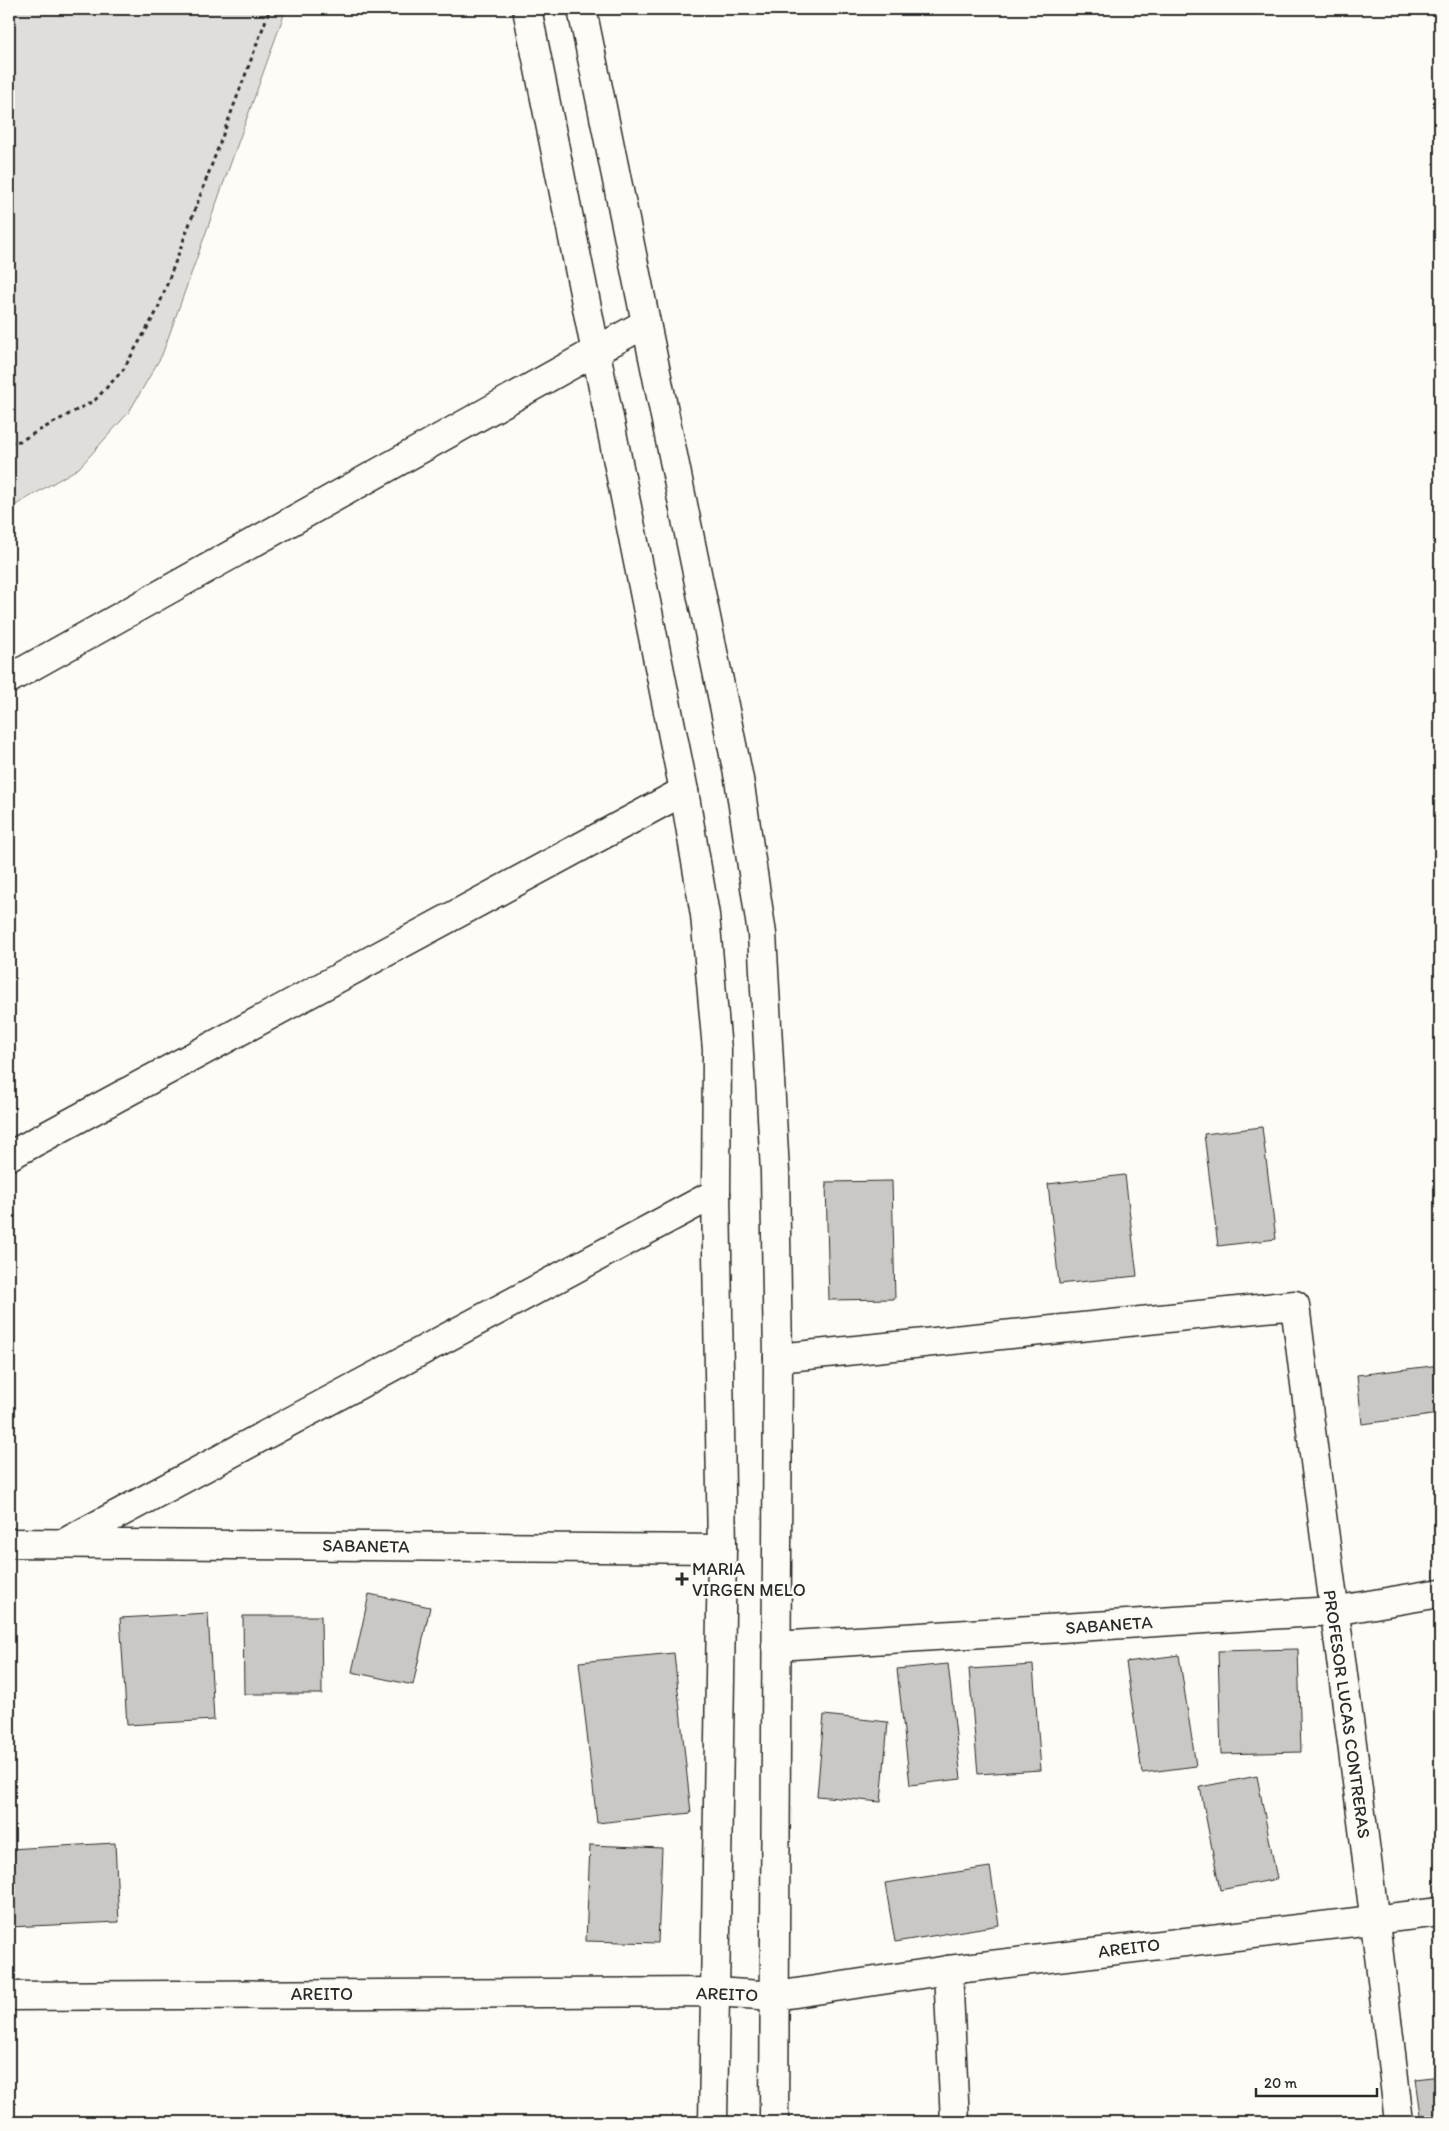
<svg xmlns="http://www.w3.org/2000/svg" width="1449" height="2131" font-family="Itim,sans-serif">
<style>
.green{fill:#dfdeda;stroke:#858482}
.building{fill:#c9c8c4;stroke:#2b2b2b}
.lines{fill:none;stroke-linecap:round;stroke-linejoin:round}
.minor-casing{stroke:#2b2b2b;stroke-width:31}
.major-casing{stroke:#2b2b2b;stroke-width:31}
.path{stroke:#2b2b2b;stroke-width:3;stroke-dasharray:4 4;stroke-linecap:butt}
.minor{stroke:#fdfcf7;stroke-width:28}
.major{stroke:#fdfcf7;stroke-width:28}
.poi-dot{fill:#2b2b2b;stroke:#fdfcf7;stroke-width:2}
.labels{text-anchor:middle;stroke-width:5;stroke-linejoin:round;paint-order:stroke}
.street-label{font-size:18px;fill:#2b2b2b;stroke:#fdfcf7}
.poi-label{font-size:18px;fill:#2b2b2b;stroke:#fdfcf7;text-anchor:start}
</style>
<rect width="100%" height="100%" fill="#fdfcf7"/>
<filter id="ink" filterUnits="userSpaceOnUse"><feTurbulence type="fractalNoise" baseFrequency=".02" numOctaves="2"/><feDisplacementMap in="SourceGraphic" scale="10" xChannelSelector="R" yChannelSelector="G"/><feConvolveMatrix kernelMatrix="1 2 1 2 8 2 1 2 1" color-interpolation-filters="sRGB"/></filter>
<g filter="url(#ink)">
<!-- green -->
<path class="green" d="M9,9h277l-124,346 -33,57 -50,56 -70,41z"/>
<!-- building -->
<g class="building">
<path d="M1262,1127l14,112 -58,7 -14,-112z"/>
<path d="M1125,1175l12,101 -78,8 -11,-100z"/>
<path d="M892,1181l3,118 -66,1 -3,-118z"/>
<path d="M1440,1365v49l-78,10 -5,-49z"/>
<path d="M369,1594l61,13 -17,78 -61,-13z"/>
<path d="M208,1613l6,107 -87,5 -7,-107z"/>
<path d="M243,1616h78l1,78h-78z"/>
<path d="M1298,1649l3,103 -80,2 -3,-103z"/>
<path d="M674,1653l17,160 -94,10 -18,-161z"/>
<path d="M1179,1655l17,111 -54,7 -16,-111z"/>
<path d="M948,1664l13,115 -51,6 -13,-116z"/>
<path d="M1033,1665l8,105 -63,4 -9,-105z"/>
<path d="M824,1715l64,7 -7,80 -64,-6z"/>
<path d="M1257,1776l20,103 -57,11 -20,-103z"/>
<path d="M115,1843l4,79 -110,5v-78z"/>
<path d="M590,1845l72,3 -4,95 -72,-2z"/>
<path d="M990,1867l9,58 -104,17 -10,-59z"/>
<path d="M1440,2076v46h-18l-6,-43z"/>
</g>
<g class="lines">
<!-- minor casing -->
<g class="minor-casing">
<g id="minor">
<path d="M9,679l637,-356"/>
<path d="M9,1156l675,-365"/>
<path d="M778,1358l517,-53c34,273 73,544 104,817"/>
<path d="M9,1543l713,6"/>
<path d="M64,1543l652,-350"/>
<path d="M776,1646l557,-35 107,-18"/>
<path d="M948,1970l7,152"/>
<path d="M9,1996l706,-4 61,4 172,-26 492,-58"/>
</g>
</g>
<!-- major casing -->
<g class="major-casing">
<g id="major">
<path d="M527,9l157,782 21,124 12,135 -1,143 6,356 -9,573"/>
<path d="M582,9l157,770 23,155 13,238 3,186 -4,764"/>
</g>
</g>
<!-- path -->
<path class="path" d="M9,442l11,-1 75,-41 28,-30 34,-59 113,-302"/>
<!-- minor -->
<use href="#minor" class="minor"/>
<!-- major -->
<use href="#major" class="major"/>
</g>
</g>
<!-- markers -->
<path class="poi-dot" d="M679.5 1571.5h5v5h5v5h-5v5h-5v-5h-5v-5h5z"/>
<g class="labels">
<!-- street labels -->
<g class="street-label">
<text transform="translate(366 1546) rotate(1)" y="6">SABANETA</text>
<text transform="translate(1109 1625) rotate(-4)" y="6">SABANETA</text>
<text transform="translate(1347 1714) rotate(82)" y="6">PROFESOR LUCAS CONTRERAS</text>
<text transform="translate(1129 1948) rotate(-7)" y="6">AREITO</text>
<text x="322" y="2000">AREITO</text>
<text transform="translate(727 1994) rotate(2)" y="6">AREITO</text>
</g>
<!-- poi labels -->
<g class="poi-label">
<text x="692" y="1575">MARIA<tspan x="692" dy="21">VIRGEN MELO</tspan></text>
</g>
</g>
<!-- margin -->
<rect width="1449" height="2131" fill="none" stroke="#fdfcf7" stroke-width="30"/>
<rect x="15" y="15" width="1419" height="2101" fill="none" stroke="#2b2b2b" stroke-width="2" filter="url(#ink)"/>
<!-- scale -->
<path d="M1256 2088v8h121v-8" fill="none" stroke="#2b2b2b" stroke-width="2.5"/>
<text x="1264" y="2088" font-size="15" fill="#2b2b2b" stroke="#fdfcf7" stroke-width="4" paint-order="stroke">20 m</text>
</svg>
